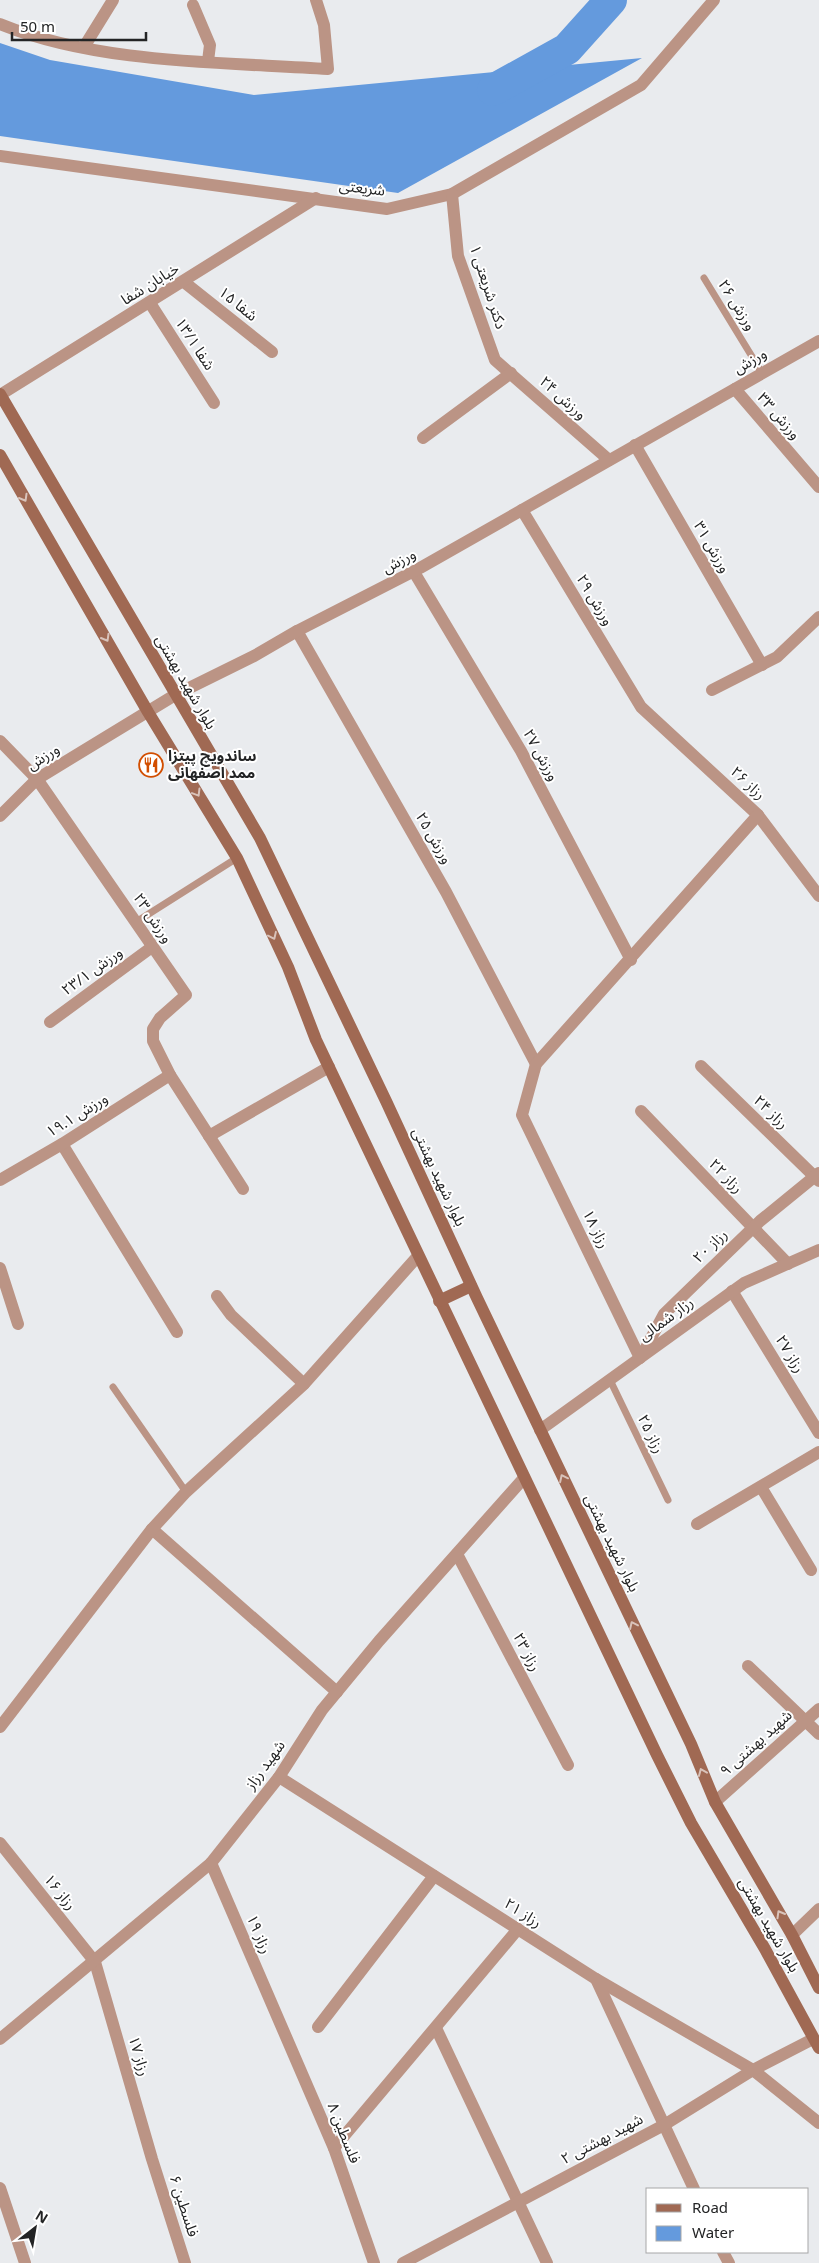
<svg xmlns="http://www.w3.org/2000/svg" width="819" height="2263" font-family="'Noto Sans','Noto Sans Arabic',sans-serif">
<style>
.water{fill:#649add}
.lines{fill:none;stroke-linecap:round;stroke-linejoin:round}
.river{stroke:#649add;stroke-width:32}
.service{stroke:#bb9485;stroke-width:7}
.minor{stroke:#bb9485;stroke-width:12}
.tertiary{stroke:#bb9485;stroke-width:12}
.secondary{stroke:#a06953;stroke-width:12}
.oneway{stroke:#d9c3ba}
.labels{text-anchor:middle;stroke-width:4;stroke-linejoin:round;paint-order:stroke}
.street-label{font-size:15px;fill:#232425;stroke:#fff}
.poi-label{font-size:15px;font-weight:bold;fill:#232425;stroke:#fff;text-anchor:start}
</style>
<rect width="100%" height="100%" fill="#e9ebee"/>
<!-- water -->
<path class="water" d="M0,43l50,17 204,35 388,-37 -244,135 -398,-57z"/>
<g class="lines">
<!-- river -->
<path class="river" d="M493,90l74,-41 44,-49"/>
<!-- service -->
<g class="service">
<path d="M704,278l58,95"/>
<path d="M136,922l101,-64"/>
<path d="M610,1380l58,120"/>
<path d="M113,1387l73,105"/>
</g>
<!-- minor -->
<g class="minor">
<path d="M193,5l17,40 -2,16"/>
<path d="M0,24c98,40 223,38 328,45l-4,-44 -8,-25"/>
<path d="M84,47l29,-47"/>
<path d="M0,156l387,53 65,-15 189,-109 73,-85"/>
<path d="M452,194l6,62 37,104 114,100"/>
<path d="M184,282l88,70"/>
<path d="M150,303l64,100"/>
<path d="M735,389l84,98"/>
<path d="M0,395l316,-197"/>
<path d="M423,438l88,-65"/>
<path d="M635,445l127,220"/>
<path d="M522,510l119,197 117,108 61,81"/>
<path d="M414,572l107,179 110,209"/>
<path d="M297,631l149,261 90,172"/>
<path d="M712,690l65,-33 42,-40"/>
<path d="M0,741l37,38 149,216 -26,23 -7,11v12l17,34 73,114"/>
<path d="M50,1022l102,-75"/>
<path d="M701,1066l118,115"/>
<path d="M641,1111l147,153"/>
<path d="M209,1136l120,-69"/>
<path d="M62,1144l115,188"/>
<path d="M0,1180l62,-36 108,-69"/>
<path d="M0,1268l18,56"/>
<path d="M732,1291l87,142"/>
<path d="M217,1296l14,19 73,69"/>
<path d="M642,1355l22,-41 96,-93 59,-48"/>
<path d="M640,1358l-118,-243 14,-51 222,-249"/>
<path d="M540,1430l204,-147 75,-33"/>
<path d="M761,1487l50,83"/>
<path d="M697,1524l122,-72"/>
<path d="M152,1529l185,163"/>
<path d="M457,1554l111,211"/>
<path d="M748,1666l71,68"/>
<path d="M0,1727l152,-198 34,-37 118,-108 114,-128"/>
<path d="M279,1777l317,202 157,91 66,53"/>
<path d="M715,1802l104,-93"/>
<path d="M0,1843l95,119 57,197 33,104"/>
<path d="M211,1863l123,285 40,115"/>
<path d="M792,1935l27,-26"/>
<path d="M596,1979l98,210"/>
<path d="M318,2027l116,-151"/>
<path d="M436,2028l111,235"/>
<path d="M0,2039l211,-176 68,-86 43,-67 57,-69 145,-163"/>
<path d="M334,2148l184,-219"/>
<path d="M0,2188l25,75"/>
<path d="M723,2252l6,11"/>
<path d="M403,2263l261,-138 89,-55 60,-31"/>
</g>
<!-- tertiary -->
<path class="tertiary" d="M0,816l37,-37 138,-84 79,-39 43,-25 123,-63 399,-227"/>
<!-- secondary -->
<g class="secondary">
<path d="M0,394l260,444 126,263 91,197 214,446 24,58 77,133 27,53"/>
<path d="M0,455l148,257 89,146 51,109 28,73 341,715 34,68 74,126 54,99"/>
<path d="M439,1301l32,-15"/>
</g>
</g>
<!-- one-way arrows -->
<defs><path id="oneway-chevron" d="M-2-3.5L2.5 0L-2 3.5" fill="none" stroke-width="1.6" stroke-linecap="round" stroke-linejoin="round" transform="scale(1.25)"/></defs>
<g class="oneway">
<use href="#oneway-chevron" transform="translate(24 498) rotate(60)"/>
<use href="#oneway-chevron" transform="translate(106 638) rotate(60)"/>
<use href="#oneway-chevron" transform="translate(197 793) rotate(59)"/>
<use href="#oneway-chevron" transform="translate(273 936) rotate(65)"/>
<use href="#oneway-chevron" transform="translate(563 1478) rotate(-116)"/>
<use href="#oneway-chevron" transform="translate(633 1625) rotate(-115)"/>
<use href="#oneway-chevron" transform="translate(702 1772) rotate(-113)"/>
<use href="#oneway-chevron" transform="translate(780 1914) rotate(-120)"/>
</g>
<!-- icons -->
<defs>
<g id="restaurant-ring" transform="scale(1.25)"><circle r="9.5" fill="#fff" stroke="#d24e00" stroke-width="1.5"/><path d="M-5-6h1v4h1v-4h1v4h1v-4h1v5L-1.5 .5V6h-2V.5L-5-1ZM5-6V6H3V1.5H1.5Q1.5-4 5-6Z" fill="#d24e00"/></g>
</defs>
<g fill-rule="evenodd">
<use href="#restaurant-ring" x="151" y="765"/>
</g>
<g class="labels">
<!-- street labels -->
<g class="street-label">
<text transform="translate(362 188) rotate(7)" y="5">شریعتی</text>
<text transform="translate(150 284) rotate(-32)" y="5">خیابان شفا</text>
<text transform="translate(488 287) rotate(72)" y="5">دکتر شریعتی ۱</text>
<text transform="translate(238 304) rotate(39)" y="5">شفا ۱۵</text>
<text transform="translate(737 305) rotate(58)" y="5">ورزش ۲۶</text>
<text transform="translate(195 344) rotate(57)" y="5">شفا ۱۳/۱</text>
<text transform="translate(750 361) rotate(-30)" y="5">ورزش</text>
<text transform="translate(563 398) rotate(42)" y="5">ورزش ۲۴</text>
<text transform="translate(779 416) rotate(49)" y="5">ورزش ۳۳</text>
<text transform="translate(712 547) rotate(60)" y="5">ورزش ۳۱</text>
<text transform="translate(399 561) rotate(-28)" y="5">ورزش</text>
<text transform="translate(595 600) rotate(59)" y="5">ورزش ۲۹</text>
<text transform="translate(186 682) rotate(60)" y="5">بلوار شهید بهشتی</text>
<text transform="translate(541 755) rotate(61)" y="5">ورزش ۲۷</text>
<text transform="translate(43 757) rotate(-33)" y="5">ورزش</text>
<text transform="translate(748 783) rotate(43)" y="5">رزاز ۲۶</text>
<text transform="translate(434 838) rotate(60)" y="5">ورزش ۲۵</text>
<text transform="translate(153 918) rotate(56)" y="5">ورزش ۲۳</text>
<text transform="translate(92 971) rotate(-36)" y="5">ورزش ۲۳/۱</text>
<text transform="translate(771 1112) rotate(44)" y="5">رزاز ۲۴</text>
<text transform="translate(77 1115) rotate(-32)" y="5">ورزش ۱۹.۱</text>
<text transform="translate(726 1176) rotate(46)" y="5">رزاز ۲۲</text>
<text transform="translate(439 1177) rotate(65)" y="5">بلوار شهید بهشتی</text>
<text transform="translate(596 1229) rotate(64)" y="5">رزاز ۱۸</text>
<text transform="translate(710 1246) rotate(-44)" y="5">رزاز ۲۰</text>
<text transform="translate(666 1319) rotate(-36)" y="5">رزاز شمالی</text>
<text transform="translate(790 1354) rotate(59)" y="5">رزاز ۲۷</text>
<text transform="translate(651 1434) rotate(64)" y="5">رزاز ۲۵</text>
<text transform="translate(612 1543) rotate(64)" y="5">بلوار شهید بهشتی</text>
<text transform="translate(527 1652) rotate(62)" y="5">رزاز ۲۳</text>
<text transform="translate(756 1743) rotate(-42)" y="5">شهید بهشتی ۹</text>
<text transform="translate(265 1765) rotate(-54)" y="5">شهید رزاز</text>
<text transform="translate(60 1892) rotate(51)" y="5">رزاز ۱۶</text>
<text transform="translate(523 1913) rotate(33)" y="5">رزاز ۲۱</text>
<text transform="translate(769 1925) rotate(60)" y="5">بلوار شهید بهشتی</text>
<text transform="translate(259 1934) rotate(67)" y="5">رزاز ۱۹</text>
<text transform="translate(139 2056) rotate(74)" y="5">رزاز ۱۷</text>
<text transform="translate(344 2133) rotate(68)" y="5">فلسطین ۸</text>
<text transform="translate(602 2139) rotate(-28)" y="5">شهید بهشتی ۲</text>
<text transform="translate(184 2206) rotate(72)" y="5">فلسطین ۶</text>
</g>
<!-- poi labels -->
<g class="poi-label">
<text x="168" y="761">ساندویچ پیتزا<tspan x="168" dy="17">ممد اصفهانی</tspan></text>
</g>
</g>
<!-- legend -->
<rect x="646" y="2188" width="162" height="65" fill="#ffffff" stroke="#a7a7a8"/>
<rect x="656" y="2204" width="25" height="8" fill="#a06953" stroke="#a7a7a8"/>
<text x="692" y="2213" font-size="15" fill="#232425">Road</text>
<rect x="656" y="2226" width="25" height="15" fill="#649add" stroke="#a7a7a8"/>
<text x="692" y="2238" font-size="15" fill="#232425">Water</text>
<!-- north arrow -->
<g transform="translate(35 2228) rotate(31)" stroke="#ffffff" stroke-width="4" paint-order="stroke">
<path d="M0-4L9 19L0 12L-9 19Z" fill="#232425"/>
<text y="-8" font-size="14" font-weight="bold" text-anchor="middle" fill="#232425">N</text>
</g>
<!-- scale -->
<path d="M12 32v8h134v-8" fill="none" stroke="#232425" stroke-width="2.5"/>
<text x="20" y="32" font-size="15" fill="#232425" stroke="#ffffff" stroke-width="4" paint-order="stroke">50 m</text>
</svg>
